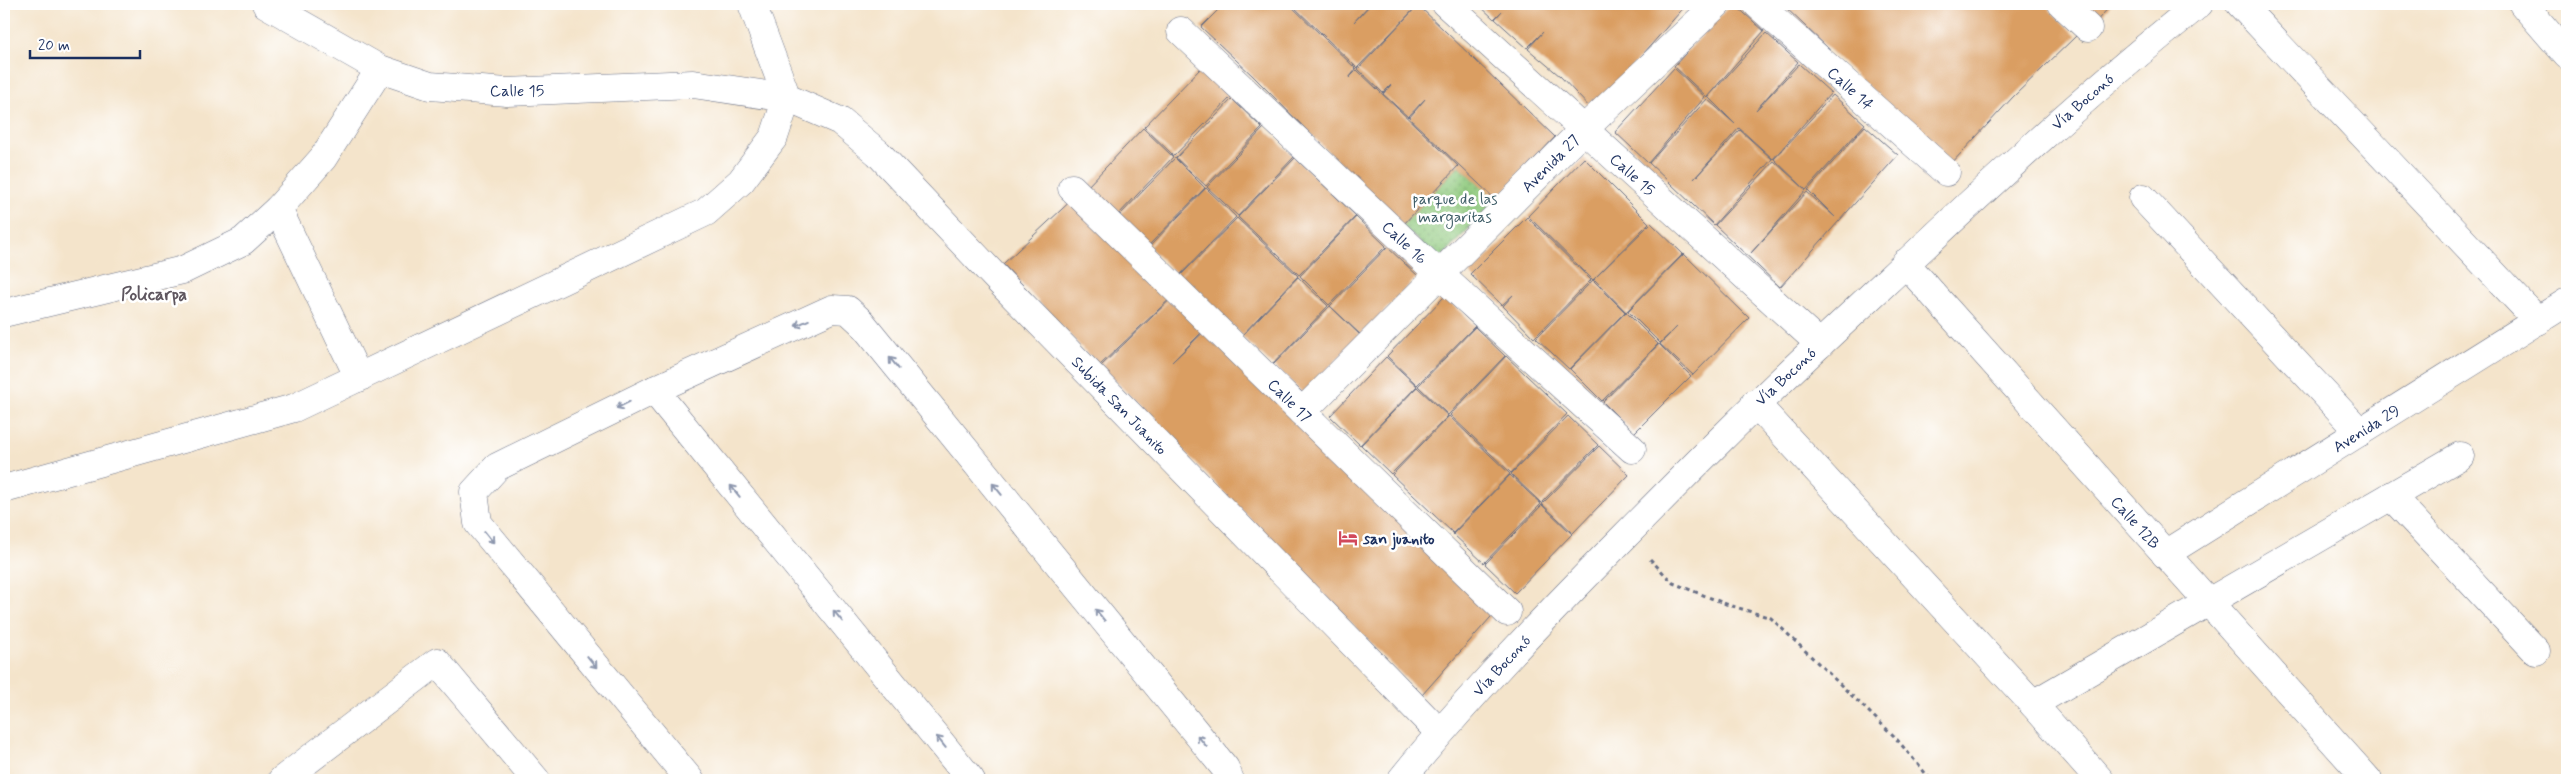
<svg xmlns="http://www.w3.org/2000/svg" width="2571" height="784" font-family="Mynerve,sans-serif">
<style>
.park{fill:url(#park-dots);stroke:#557c6e}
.building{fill:#da9e62}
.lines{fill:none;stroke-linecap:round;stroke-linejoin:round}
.street-casing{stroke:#676e84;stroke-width:29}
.secondary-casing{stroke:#676e84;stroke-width:29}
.path{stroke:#676e84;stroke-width:3;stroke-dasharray:4 4;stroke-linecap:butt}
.street{stroke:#fff;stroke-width:28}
.secondary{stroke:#fff;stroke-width:28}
.oneway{stroke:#8d97ae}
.labels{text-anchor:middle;stroke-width:5;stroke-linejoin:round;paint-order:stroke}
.street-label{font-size:16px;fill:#1b2f5e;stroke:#fff}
.park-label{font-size:16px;fill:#3e5d67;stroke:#fff}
.poi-label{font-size:16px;font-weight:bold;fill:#1b2f5e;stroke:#fff;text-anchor:start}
.neighbourhood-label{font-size:18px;font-weight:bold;fill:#5e565f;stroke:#fff}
</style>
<defs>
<pattern id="park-dots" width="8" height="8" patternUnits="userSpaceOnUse" patternTransform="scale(1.25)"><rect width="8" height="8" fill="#8fc97d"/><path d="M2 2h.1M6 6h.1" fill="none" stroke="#74a46a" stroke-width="1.8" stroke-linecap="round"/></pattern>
</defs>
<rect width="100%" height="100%" fill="#fff"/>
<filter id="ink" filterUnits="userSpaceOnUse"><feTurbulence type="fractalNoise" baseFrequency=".02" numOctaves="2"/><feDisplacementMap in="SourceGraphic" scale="10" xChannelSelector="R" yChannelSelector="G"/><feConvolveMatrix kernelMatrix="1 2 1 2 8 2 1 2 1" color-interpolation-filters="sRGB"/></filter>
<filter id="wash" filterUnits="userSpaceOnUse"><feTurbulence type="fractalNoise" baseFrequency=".0096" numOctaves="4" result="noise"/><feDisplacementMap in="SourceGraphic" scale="20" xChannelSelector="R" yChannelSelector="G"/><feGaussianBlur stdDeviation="1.12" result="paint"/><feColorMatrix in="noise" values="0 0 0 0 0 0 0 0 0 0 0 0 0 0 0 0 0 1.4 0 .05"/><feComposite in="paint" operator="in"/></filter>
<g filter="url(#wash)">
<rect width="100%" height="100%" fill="#f4e4cb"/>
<!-- park -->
<path class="park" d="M1459,165l37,35 -57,60 -37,-34z"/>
<g id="blocks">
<!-- building -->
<g class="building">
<path d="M1224,4h65l67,65 -7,9 8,-8 101,96 -56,60 -149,-150 -52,-49z"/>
<path d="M1291,4h79l-16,18 17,-18 47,1 -61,63z"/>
<path d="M1478,4h209l-94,107 -33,-35 -32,-27 15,-17 -16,16 -32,-29 7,-8 -8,8z"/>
<path d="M1731,4h3l30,27 -57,66 -33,-31z"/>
<path d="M1782,4h262l32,32 -63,61 -63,68z"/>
<path d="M2070,4h42l-19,21z"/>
<path d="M1418,5l137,132 -59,63 -87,-82 16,-19 -17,18 -25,-23 8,-9 -8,8 -25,-24z"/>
<path d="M1766,33l32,29 -42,48 43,-46 32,29 -58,66 -34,-31 -45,51 46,-49 32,29 -58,66 -65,-62 58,-64 28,25 -27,-27z"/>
<path d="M1201,68l30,29 -57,59 -30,-29z"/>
<path d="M1674,68l31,29 -57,66 -33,-31z"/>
<path d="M1833,95l32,29 -59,66 -32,-31z"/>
<path d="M1232,99l30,29 -56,58 -30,-28z"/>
<path d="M1865,126l33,29 -118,132 -65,-62 59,-64 32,29 -55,63 56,-61 28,25 -27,-27z"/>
<path d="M1143,128l30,29 -56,59 -30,-29z"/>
<path d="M1264,128l30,29 -56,59 -31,-29z"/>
<path d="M1175,158l30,30 -57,58 -30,-29z"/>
<path d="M1295,158l61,58 -57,59 -61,-58z"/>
<path d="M1584,158l65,65 -56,57 -65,-64z"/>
<path d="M1206,188l30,29 -57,59 -30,-29z"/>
<path d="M1076,196l101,96 -78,74 -96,-102z"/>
<path d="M1356,217l30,29 -57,59 -29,-29z"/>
<path d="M1527,217l64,63 -57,58 -31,-32 10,-11 -11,10 -32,-31z"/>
<path d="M1237,218l61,58 -56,59 -62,-59z"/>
<path d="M1651,223l32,31 -57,58 -32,-33z"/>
<path d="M1387,247l31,29 -57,59 -31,-29z"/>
<path d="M1684,254l65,64 -56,57 -33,-31 17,-17 -17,16 -32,-32z"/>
<path d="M1298,277l30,29 -56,59 -30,-29z"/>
<path d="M1593,280l32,32 -56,57 -33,-31z"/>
<path d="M1179,291l31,33 -38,38 39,-37 287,284 -76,86 -321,-329z"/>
<path d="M1444,297l31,29 -58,59 -30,-29z"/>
<path d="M1330,306l30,29 -56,59 -31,-29z"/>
<path d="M1626,312l32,32 -56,57 -32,-32z"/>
<path d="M1475,327l30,29 -57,59 -30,-29z"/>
<path d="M1659,344l32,32 -57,57 -31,-31z"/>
<path d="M1506,356l61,58 -56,59 -61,-58z"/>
<path d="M1386,357l31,29 -57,59 -30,-29z"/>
<path d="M1417,387l31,29 -57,58 -30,-29z"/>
<path d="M1449,416l61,58 -57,59 -61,-58z"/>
<path d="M1568,416l30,29 -57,58 -30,-29z"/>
<path d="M1599,446l30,29 -56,58 -31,-29z"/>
<path d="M1510,475l31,29 -57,59 -31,-29z"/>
<path d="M1542,505l30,29 -57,59 -30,-29z"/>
</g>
</g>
</g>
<g filter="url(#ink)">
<use href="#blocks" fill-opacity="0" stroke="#676e84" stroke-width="1"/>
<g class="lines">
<!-- street casing -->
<g class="street-casing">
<g id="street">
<path d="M1446,4l374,340"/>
<path d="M1757,4l189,168"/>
<path d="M2062,4l26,24"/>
<path d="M2240,4l298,317"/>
<path d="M2523,4l44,51"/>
<path d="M1181,31l258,243 193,175"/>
<path d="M1072,188l435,424"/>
<path d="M2143,198l217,234"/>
<path d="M278,209l81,169"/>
<path d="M1905,263l463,517"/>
<path d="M4,313l179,-43 60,-29 35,-32 45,-51 57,-89"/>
<path d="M654,390l317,390"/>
<path d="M1755,403l278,301 67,76"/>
<path d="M1302,412l282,-283 133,-125"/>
<path d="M4,489l290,-81 412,-196 35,-31 33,-44 13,-39 -35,-94"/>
<path d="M2391,496l145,155"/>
<path d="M2165,554l402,-252"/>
<path d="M2033,704l427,-248"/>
<path d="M282,780l155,-118 99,118"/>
<path d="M690,780l-212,-257 -4,-31 23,-25 157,-77 178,-81 16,1 13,12 364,446 5,12"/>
</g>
</g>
<!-- secondary casing -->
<g class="secondary-casing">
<g id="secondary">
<path d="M266,4l114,65 50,17 77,6 186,-8 94,14 53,23 38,32 123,130 438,449"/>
<path d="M1401,780c68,-84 143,-162 219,-239 66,-67 131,-133 200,-197 124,-116 246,-234 379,-340"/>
</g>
</g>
<!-- path -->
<path class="path" d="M1650,559l23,24 53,21 45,14 123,118 37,44"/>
<!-- street -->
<use href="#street" class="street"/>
<!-- secondary -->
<use href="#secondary" class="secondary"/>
</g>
<!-- one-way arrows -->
<defs><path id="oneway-shaft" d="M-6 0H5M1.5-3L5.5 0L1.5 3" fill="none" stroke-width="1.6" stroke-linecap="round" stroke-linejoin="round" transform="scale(1.25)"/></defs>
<g class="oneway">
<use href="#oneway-shaft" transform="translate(802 323) rotate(156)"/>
<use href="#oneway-shaft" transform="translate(894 363) rotate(-129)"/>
<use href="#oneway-shaft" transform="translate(623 405) rotate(154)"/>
<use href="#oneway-shaft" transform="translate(997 489) rotate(-129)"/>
<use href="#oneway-shaft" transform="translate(735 491) rotate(-129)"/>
<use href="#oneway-shaft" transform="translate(489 537) rotate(51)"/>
<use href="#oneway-shaft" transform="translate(1100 615) rotate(-129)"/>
<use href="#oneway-shaft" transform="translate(838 616) rotate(-129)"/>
<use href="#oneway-shaft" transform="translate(592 662) rotate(51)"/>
<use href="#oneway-shaft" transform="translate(1202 741) rotate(-129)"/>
<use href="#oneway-shaft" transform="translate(941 742) rotate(-129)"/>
</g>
</g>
<!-- icons -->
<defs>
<g id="hotel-bare" transform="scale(1.5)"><path d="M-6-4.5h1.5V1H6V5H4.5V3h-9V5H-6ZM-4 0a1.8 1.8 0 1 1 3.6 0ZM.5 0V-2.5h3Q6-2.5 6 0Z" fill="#d1495b" stroke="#fff" stroke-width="2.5" paint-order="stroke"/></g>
</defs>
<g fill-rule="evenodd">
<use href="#hotel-bare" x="1348" y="538"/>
</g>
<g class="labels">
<!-- street labels -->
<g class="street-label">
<text transform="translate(1851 88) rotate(42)" y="6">Calle 14</text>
<text x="517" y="96">Calle 15</text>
<text transform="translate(2082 101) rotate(-41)" y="6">Vía Boconó</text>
<text transform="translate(1550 163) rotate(-45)" y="6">Avenida 27</text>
<text transform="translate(1633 174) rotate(42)" y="6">Calle 15</text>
<text transform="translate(1405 242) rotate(43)" y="6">Calle 16</text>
<text transform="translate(1785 376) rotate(-43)" y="6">Vía Boconó</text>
<text transform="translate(1290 400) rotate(45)" y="6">Calle 17</text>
<text transform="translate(1120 405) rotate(46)" y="6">Subida San Juanito</text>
<text transform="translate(2366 428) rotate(-32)" y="6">Avenida 29</text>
<text transform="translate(2136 522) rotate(48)" y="6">Calle 12B</text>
<text transform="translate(1501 665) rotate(-47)" y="6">Vía Boconó</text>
</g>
<!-- park labels -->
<g class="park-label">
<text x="1455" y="204">parque de las<tspan x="1455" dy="18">margaritas</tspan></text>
</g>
<!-- poi labels -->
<g class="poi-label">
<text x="1363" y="544">san juanito</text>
</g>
<!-- neighbourhood labels -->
<g class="neighbourhood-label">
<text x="154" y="300">Policarpa</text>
</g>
</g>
<!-- margin -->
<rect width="2571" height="784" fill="none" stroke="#fff" stroke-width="20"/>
<!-- scale -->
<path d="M30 50v8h110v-8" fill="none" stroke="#1b2f5e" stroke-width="2.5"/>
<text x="38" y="50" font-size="15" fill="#1b2f5e" stroke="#ffffff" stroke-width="4" paint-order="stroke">20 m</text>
</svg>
